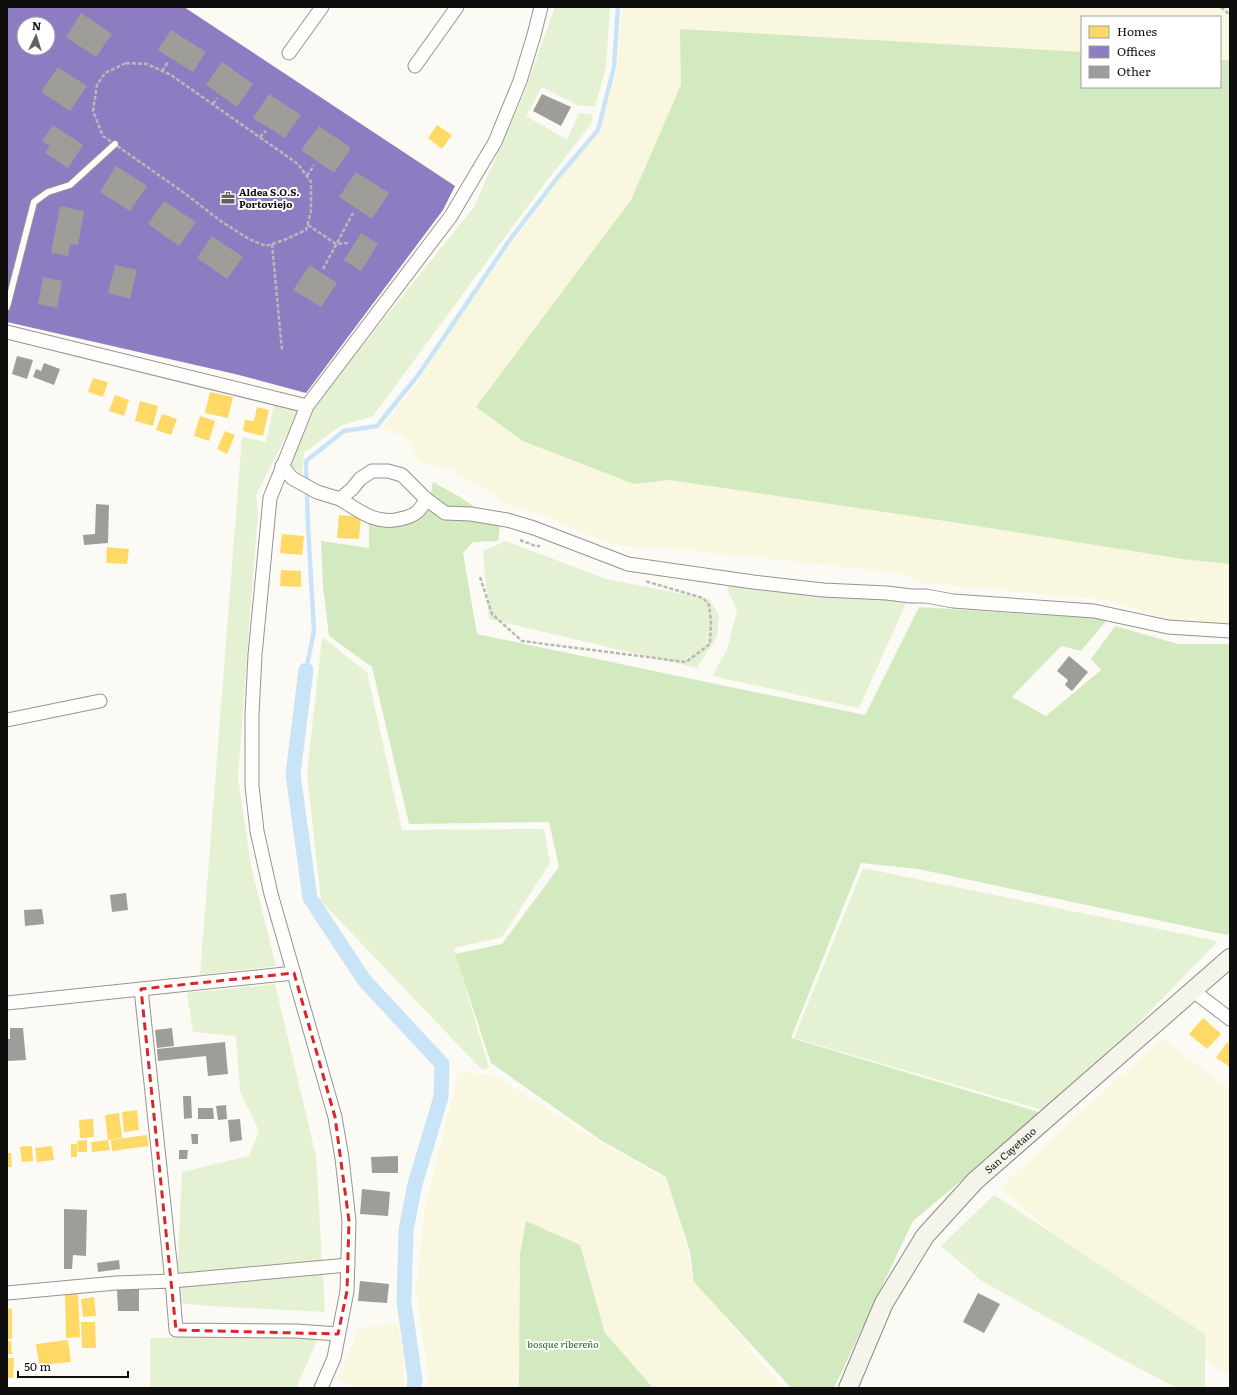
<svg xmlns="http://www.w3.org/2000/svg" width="1237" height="1395" font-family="Literata,serif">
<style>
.farmland{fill:#f9f7e0;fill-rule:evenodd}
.green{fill:#e4f2d3}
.forest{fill:#d3eac0}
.homes{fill:#ffd966}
.offices{fill:#8e7cc3;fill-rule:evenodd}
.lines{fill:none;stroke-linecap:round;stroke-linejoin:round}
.stream{stroke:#c9e4f7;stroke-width:4.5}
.canal{stroke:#c9e4f7;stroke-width:15}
.building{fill:#9f9d99}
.service-casing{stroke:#959492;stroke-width:8}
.minor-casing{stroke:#959492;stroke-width:15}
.secondary-casing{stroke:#8c8b88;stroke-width:20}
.path{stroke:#b8b8b7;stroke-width:2.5;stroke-dasharray:4 2;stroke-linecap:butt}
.service{stroke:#fffefd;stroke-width:6}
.minor{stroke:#fffefd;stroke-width:13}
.secondary{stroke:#f5f4ea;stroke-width:18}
.marked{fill:none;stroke:#d62828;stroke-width:3;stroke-dasharray:8 5;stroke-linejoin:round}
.labels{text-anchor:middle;stroke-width:4;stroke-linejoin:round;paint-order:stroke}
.poi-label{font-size:10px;font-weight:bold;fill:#0e0e0e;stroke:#fff;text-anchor:start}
.street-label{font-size:10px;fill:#0e0e0e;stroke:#fff}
.park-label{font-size:10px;font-style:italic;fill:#28691c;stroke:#fff}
</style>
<rect width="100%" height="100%" fill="#fcfaf4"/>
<!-- farmland -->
<g class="farmland">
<path d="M622,7h608v617l-62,-4 -60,-20 -185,-17 -23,-10 -245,-26 -14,1 -35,-5 -58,-26 -42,-13 -27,-19 -32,-17 -26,-5 -16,-26 -23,-9 37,-48 37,-59 104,-144 38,-44 19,-61zM1082,17h138v70h-138z"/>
<path d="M1162,1038l68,51v283l-12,-3 -219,-181z"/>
<path d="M458,1072l36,3 108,68 66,38 27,99 87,108h-355l1,-12 -12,-86 9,-83z"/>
<path d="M397,1323l7,34 -1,31h-46l-19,-9 20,-50z"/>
</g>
<!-- green -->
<g class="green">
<path d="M555,7h55l-4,60 -11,40 -18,-2 -35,-18 -16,29 41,24 12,-27 14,1 -2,10 -55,71 -163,221 -33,10 -36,27 -2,21 -16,-11 27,-56 161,-200 51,-116z"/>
<path d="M274,404l26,5 -44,86 2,16 -20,267 13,88 25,100 -76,9 42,-538 24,5z"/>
<path d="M506,541l100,38 103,20 10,16 -2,22 -20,31 -208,-49 -6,-68z"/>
<path d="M728,578l179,23 -48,107 -147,-32 15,-26 10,-40 -9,-19z"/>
<path d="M322,637l45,35 35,158 142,-1 6,34 -48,74 -48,11 35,120 -7,2 -161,-169 -14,-127z"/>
<path d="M863,868l355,73 -166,172 -258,-75z"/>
<path d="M275,984l41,172 9,156 -116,-6 -33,-3 6,-131 67,-16 10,-25 -19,-40 -4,-55 -43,-4 -6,-39z"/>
<path d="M994,1195l211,139v54h-28l-52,-27 -143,-80 -41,-35z"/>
<path d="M320,1334l-24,54h-146v-50z"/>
</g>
<!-- forest -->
<g class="forest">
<path d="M680,29l402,23v35h138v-27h10v504l-48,-5 -230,-37 -283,-42 -35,4 -111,-43 -47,-34 155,-207 50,-115z"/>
<path d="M433,482l27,15 40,27 -2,17 -25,1 -10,11 14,81 388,81 54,-108 189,12 -27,32 -20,-5 -49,51 34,19 55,-46 -10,-11 24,-33 63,18h52v288l-3,3 -309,-66 -57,-6 -70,175 251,75 -129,108 -79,167h-43l-97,-106 -4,-30 -24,-75 -64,-36 -111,-78 -36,-109 47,-10 57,-77 -10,-45 -140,2 -37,-157 -43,-31 -6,-50 -2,-45 48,7v-25l28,-2 31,-9z"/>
<path d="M526,1221l54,24 25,88 48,55h-134l1,-133z"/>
</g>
<!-- homes -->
<g class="homes">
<path d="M437,125l15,10 -10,14 -14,-11z"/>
<path d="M93,378l15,4 -5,15 -15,-5z"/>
<path d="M210,392l23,5 -5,21 -23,-5z"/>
<path d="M115,395l14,5 -5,16 -15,-5z"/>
<path d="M140,401l18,5 -5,20 -18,-5z"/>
<path d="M257,407l12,3 -6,26 -20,-5 2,-11 9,1z"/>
<path d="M162,414l15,5 -6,16 -15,-5z"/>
<path d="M200,416l15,5 -6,20 -15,-5z"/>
<path d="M225,431l10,4 -8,19 -10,-5z"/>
<path d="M339,515l22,2 -2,22 -22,-1z"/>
<path d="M282,534l22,2 -2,19 -22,-2z"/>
<path d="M107,547l22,2 -2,15 -21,-1z"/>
<path d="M281,570l20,1v16l-21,-1z"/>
<path d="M1203,1018l18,16 -14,15 -18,-15z"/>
<path d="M1227,1042l3,3v22l-14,-9z"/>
<path d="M137,1110l2,20 -15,2 -2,-20z"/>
<path d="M119,1113l3,25 -14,2 -3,-25z"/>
<path d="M93,1119l1,18 -14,1 -1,-18z"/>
<path d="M147,1135l2,11 -37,5 -1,-11z"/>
<path d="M87,1140v12h-9l-1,-11z"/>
<path d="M108,1140l2,10 -18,2 -1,-10z"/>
<rect x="71" y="1144" width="6" height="13"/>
<path d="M32,1146l1,15 -11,1 -2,-15z"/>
<path d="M52,1146l2,14 -17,2 -2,-14z"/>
<path d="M7,1153h4l1,14h-5z"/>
<path d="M65,1293h13l2,44 -14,1z"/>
<path d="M94,1297l2,19 -13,1 -2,-18z"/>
<path d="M7,1308l5,1v30h-5z"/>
<path d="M81,1322h14l1,26h-14z"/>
<path d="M68,1340l3,22 -32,3 -3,-21z"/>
<path d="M7,1341h4l1,13h-5z"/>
<path d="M7,1358h7l-1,20h-6z"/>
</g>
<!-- offices -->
<path class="offices" d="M7,7h177l271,179 -12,24 -137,183 -71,-19 -228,-52zM24,24h24v24h-24z"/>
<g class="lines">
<!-- stream -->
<path class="stream" d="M306,670l8,-39 -6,-105 -2,-65 38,-30 33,-5 42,-52 90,-133 49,-64 40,-47 16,-63 4,-60"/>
<!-- canal -->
<path class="canal" d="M306,670l-13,104 17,124 54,82 78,84 -1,33 -26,87 -9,46 -2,72 11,77 -1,9"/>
</g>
<!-- building -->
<g class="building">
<path d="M81,13l31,21 -16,23 -30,-20z"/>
<path d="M171,30l35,22 -13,20 -35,-22z"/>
<path d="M222,62l31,22 -16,23 -31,-22z"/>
<path d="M58,67l29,19 -17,25 -29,-19z"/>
<path d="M269,94l32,21 -16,23 -32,-20z"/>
<path d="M542,94l29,13 -10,19 -28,-15z"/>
<path d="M53,125l30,20 -15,23 -23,-15 5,-7 -8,-5z"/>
<path d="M319,126l32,22 -17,25 -33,-23z"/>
<path d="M116,166l31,20 -17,25 -30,-19z"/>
<path d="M356,172l33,21 -17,26 -33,-22z"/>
<path d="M164,201l32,21 -17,24 -31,-22z"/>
<path d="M60,206l24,5 -6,34 -8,-1 -2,12 -17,-3z"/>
<path d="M361,233l17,11 -17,27 -17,-11z"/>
<path d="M212,236l31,21 -16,22 -30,-21z"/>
<path d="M115,265l22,5 -7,29 -22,-6z"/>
<path d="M310,265l27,18 -16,24 -28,-17z"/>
<path d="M43,277l19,4 -5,27 -19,-4z"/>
<path d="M17,356l16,4 -6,19 -15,-5z"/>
<path d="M44,363l16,6 -6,16 -21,-8 3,-8 5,2z"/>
<path d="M96,504l13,1 -1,38 -24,2 -1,-10 12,-1z"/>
<path d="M1069,656l19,16 -16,19 -7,-6 3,-5 -11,-9z"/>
<path d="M126,893l2,17 -16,2 -2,-17z"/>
<path d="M42,909l2,15 -19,2 -1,-16z"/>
<path d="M10,1028h13l3,32 -19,1v-22h3z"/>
<path d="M172,1028l2,18 -17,2 -2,-18z"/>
<path d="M225,1042l3,32 -20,2 -2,-20 -48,5 -1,-12z"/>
<path d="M183,1096h8l1,22 -8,1z"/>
<path d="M226,1105l1,14 -9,1 -2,-14z"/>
<path d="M198,1108h15l1,11h-16z"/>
<path d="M240,1119l2,21 -12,2 -2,-22z"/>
<path d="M191,1134h7v10h-6z"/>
<path d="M179,1150h9l-1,9h-8z"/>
<path d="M398,1156v17h-26l-1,-16z"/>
<path d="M362,1189l28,3 -2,24 -28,-2z"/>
<path d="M64,1209l23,1 -1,46 -13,-1 -1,14h-8z"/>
<path d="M119,1260l1,9 -22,3 -1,-9z"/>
<path d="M360,1281l29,3 -2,19 -29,-2z"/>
<path d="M139,1289v22h-21l-1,-21z"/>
<path d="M978,1293l22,11 -16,29 -21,-11z"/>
</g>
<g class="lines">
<!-- service casing -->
<g class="service-casing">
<path id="service" d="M7,307l27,-105 14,-10 22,-7 45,-41"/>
</g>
<!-- minor casing -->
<g class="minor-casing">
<g id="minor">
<path d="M289,53l33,-46"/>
<path d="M415,66l42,-59"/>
<path d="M7,332l300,74"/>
<path d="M282,466l10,12 25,14 23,7 12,-10 8,-10 12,-8h16l14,4 24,24 19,14 26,1 36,6 27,8 94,36 125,18 70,8 64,3 24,3h15l27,5 141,10 74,16 62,4"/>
<path d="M340,499c19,12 36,26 60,20 6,-1 12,-3 17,-7 4,-3 7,-9 9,-13"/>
<path d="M7,720l93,-19"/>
<path d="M141,989l31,292 176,-16"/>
<path d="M1192,990l38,29"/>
<path d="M7,1003l287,-30"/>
<path d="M7,1293l109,-10 56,-2 4,49 120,1 42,3"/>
<path d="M321,1388l13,-30 13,-67 2,-70 -7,-63 -7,-41 -64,-223 -14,-63 -5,-45v-72l3,-59 15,-157 37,-92 144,-190 44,-74 25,-61 14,-46 7,-28"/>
</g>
</g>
<!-- secondary casing -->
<g class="secondary-casing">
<g id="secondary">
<path id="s1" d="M848,1388l36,-85 41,-67 50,-55 255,-223"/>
</g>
</g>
<!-- path -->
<g class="path">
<path d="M1221,7l9,8"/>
<path d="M126,63l21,1 24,11 127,89 13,18v29l-5,19 -22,10 -18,6 -17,-7 -27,-17 -39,-30 -80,-56 -10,-25 4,-26 8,-12z"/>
<path d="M162,71l6,-9"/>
<path d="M213,104l4,-6"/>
<path d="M260,137l6,-6"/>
<path d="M307,176l7,-11"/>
<path d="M308,225l28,19 12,-1"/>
<path d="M272,244l10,106"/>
<path d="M323,269l30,-56"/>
<path d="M520,540l15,6h5"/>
<path d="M480,577l12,37 30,27 164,21 24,-18 1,-23 -2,-16 -6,-7 -58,-17"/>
</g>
<!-- service -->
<use href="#service" class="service"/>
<!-- minor -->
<use href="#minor" class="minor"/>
<!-- secondary -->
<use href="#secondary" class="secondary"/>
</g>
<!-- marked area -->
<path class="marked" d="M294,973l41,144 14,104 -2,70 -9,43 -162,-4 -35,-341z"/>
<!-- icons -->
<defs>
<g id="office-bare" transform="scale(1.08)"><path d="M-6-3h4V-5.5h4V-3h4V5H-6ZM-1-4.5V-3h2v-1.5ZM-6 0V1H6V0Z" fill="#61615e" stroke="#fff" stroke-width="2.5" paint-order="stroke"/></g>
</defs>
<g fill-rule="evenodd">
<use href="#office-bare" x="228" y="198"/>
</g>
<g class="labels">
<!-- poi labels -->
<g class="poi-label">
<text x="239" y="196">Aldea S.O.S.<tspan x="239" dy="12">Portoviejo</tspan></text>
</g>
<!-- street labels -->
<g class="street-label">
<text dy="4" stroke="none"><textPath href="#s1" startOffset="292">San Cayetano</textPath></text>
</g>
<!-- park labels -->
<g class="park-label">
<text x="563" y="1348">bosque ribereño</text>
</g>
</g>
<!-- border -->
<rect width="1237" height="1395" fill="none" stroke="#0e0e0e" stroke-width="16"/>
<!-- legend -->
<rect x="1081" y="16" width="140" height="72" fill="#ffffff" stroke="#9f9f9f"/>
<rect x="1089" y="26" width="20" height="12" fill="#ffd966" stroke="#9f9f9f"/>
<text x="1117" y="36" font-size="12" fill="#0e0e0e">Homes</text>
<rect x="1089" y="46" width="20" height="12" fill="#8e7cc3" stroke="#9f9f9f"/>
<text x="1117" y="56" font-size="12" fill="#0e0e0e">Offices</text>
<rect x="1089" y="66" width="20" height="12" fill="#9f9d99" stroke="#9f9f9f"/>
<text x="1117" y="76" font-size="12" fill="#0e0e0e">Other</text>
<!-- north arrow -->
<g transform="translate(36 36) rotate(4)"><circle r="19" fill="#ffffff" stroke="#9f9f9f"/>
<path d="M0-3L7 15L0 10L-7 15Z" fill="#61615e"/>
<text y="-6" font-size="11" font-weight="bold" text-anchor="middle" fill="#0e0e0e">N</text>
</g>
<!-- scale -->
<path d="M18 1371v6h110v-6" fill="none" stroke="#0e0e0e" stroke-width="2"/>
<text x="24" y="1371" font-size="12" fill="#0e0e0e" stroke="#ffffff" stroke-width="3" paint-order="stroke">50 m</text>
</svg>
